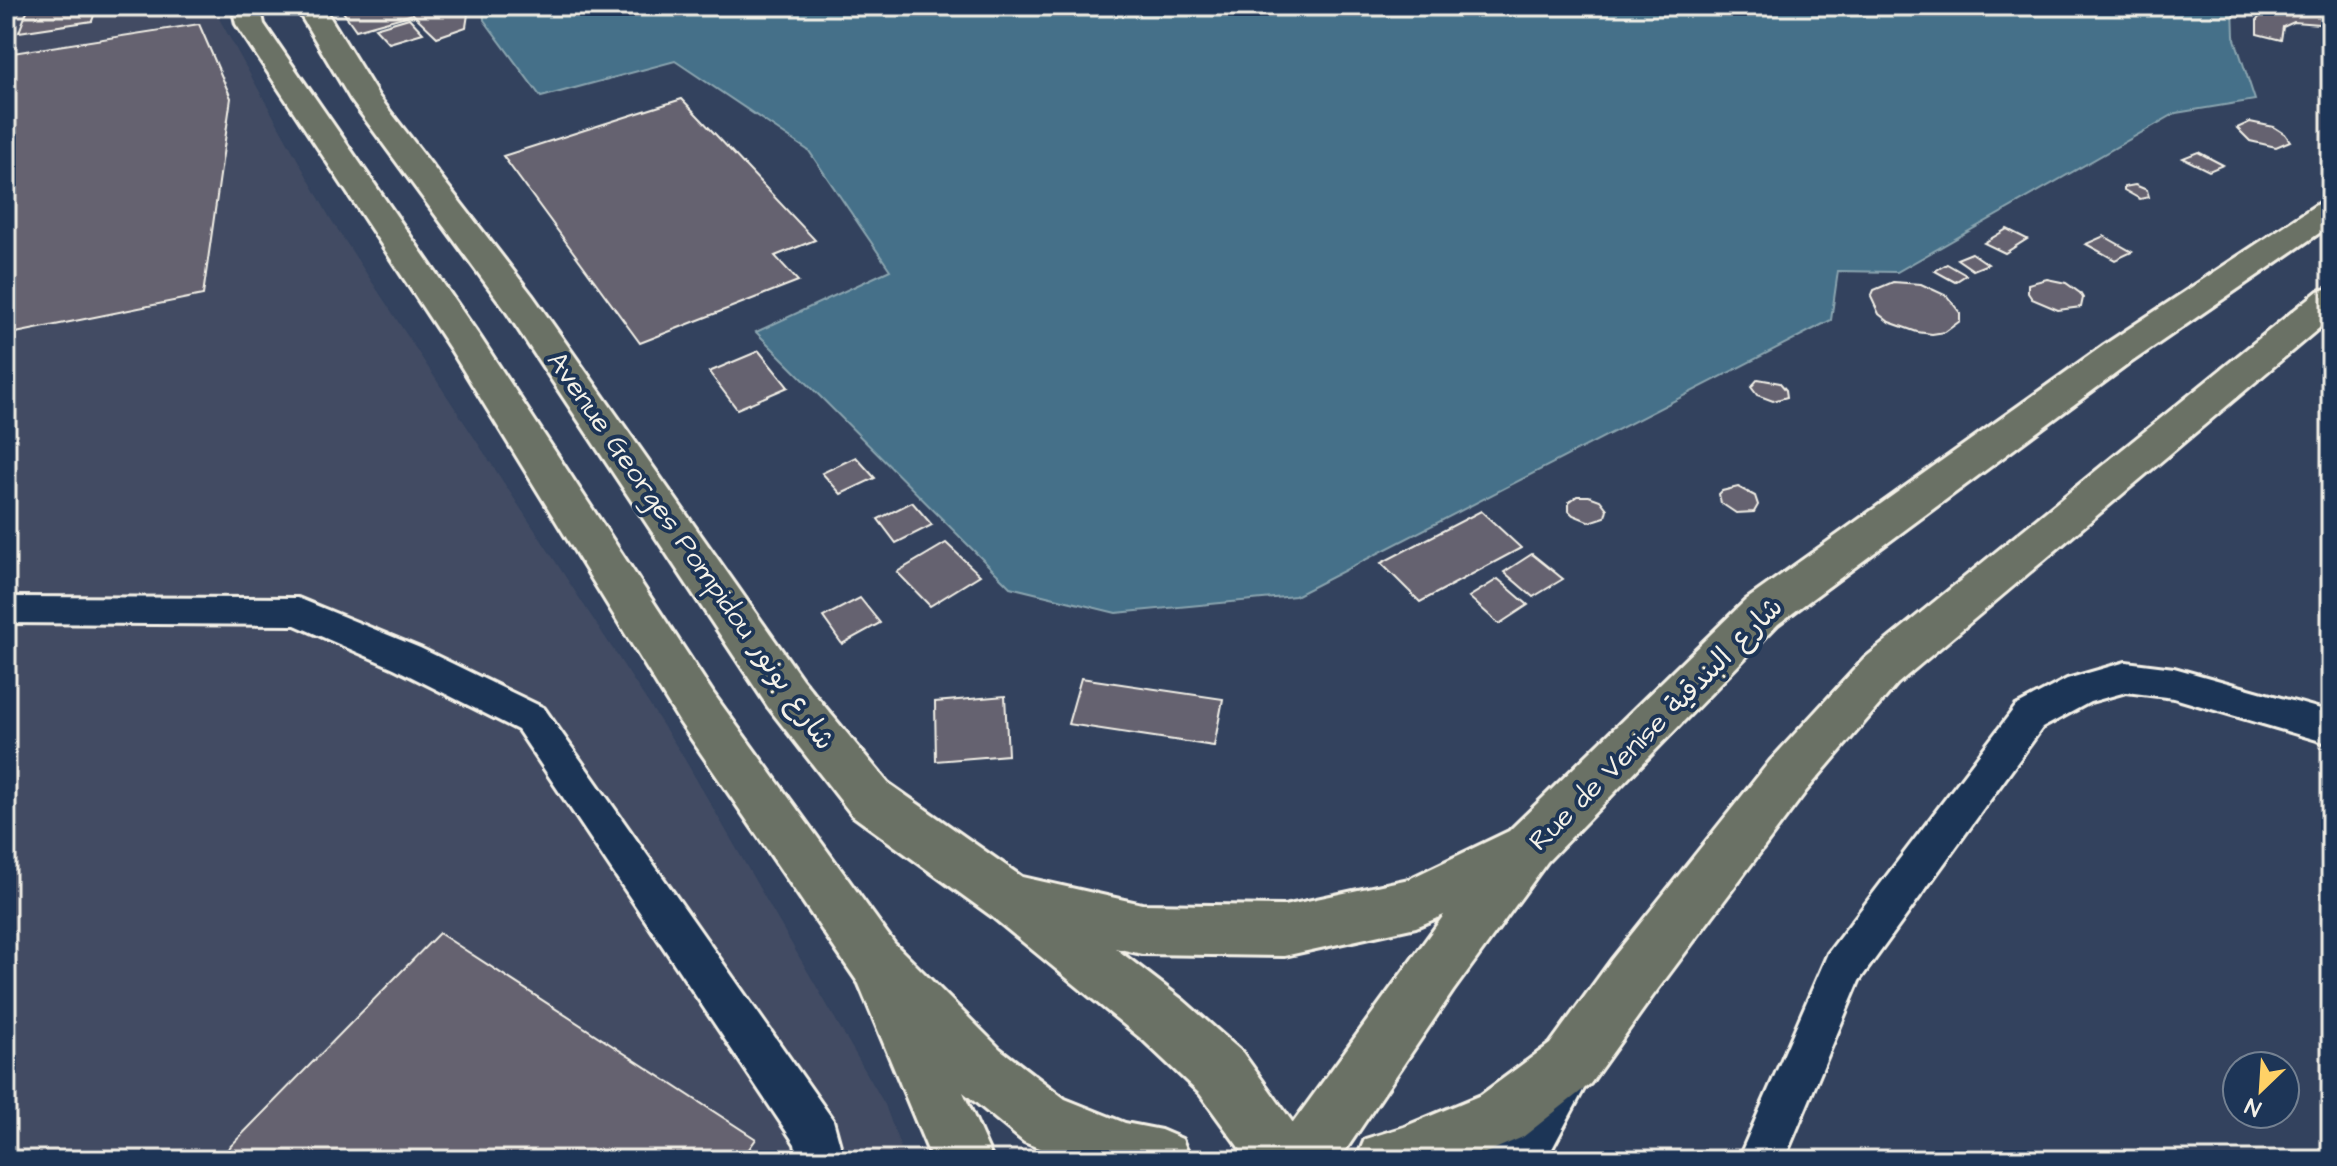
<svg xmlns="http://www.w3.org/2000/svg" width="2337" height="1166" font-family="'Architects Daughter','Playpen Sans Arabic',sans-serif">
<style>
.built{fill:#424c63}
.water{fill:#447089;stroke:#8aa4af;stroke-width:2}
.building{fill:#656270;stroke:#f4f1e8;stroke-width:2}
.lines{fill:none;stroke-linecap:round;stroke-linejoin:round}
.service-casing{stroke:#f4f1e8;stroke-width:6}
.secondary-casing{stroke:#f4f1e8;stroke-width:6}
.primary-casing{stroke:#f4f1e8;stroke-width:6}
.service{fill:#1d3557;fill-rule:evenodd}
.secondary{fill:#1d3557;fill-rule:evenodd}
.primary{fill:#6b7165;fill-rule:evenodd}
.labels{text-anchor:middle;stroke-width:8;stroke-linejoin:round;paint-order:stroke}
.street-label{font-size:28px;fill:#f4f1e8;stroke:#1d3557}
</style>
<rect width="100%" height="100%" fill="#33425e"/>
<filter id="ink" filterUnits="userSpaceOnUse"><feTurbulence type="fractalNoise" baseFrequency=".0125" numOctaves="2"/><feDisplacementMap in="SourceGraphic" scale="16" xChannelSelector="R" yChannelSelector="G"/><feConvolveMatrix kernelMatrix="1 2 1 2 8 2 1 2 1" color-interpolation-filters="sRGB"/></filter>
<g filter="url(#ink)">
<!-- built -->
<path class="built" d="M6,6h206l118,212 351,535 204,352 20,55h-899z"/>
<!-- water -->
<path class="water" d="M483,6h1750l1,30 21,64 -79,13 -279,159 -59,-1 -7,49 -536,276 -179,17 -106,-26 -254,-255 134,-62 -81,-119 -134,-90 -134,36 -57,-77z"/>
<!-- building -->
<g class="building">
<path d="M29,6h68l-5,15 -73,11z"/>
<path d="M339,6h125l5,2 -3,19 -29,10 -24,-23 -57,16z"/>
<path d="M2268,6h48l15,6v13l-37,-3 -11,5 -2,13 -24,-6v-14z"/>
<path d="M409,18l14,15 -34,10 -14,-15z"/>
<path d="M199,24l32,74 -28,197 -197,40v-281z"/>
<path d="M682,99l133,141 -40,16 23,25 -158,62 -137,-187z"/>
<path d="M2250,122l24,5 11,7 5,7 -14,6 -26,-6 -13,-13z"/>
<path d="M2198,152l25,13 -14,6 -26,-13z"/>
<path d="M2135,185l12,5 2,7 -9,2 -16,-9v-3z"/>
<path d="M2007,229l20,10 -22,14 -21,-10z"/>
<path d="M2104,236l28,16 -17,8 -29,-16z"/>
<path d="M1972,253l16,11 -15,6 -16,-11z"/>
<path d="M1947,264l19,11 -11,7 -20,-11z"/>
<path d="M2047,279l19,4 14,10 3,5 -2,9 -23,3 -26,-11 -4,-6v-9z"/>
<path d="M1893,282l28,2 26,12 13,17v8l-15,11 -13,2 -15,-2 -28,-10 -10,-8 -8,-17 3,-7z"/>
<path d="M759,351l29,36 -51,22 -28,-37z"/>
<path d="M1758,379l22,4 6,7 1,7 -14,4 -16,-6 -6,-8z"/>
<path d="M856,457l19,21 -34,16 -19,-21z"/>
<path d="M1738,487l17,9 3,9 -4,7 -18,1 -15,-10 -2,-9 3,-3z"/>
<path d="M1577,496h12l11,4 7,9 -2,8 -15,5 -17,-7 -4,-4v-9z"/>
<path d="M912,502l20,23 -36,18 -18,-24z"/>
<path d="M1481,511l40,37 -101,54 -39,-39z"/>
<path d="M946,543l34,32 -50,31 -33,-34z"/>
<path d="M1532,554l31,25 -30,18 -29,-25z"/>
<path d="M1498,579l30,26 -29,19 -30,-27z"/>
<path d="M860,598l20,25 -38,21 -19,-27z"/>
<path d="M1081,678l142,21 -9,47 -146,-22z"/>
<path d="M1005,696l3,59 -72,6 -1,-59z"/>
<path d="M439,933l317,206 -15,21h-524z"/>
</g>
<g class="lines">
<!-- service casing -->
<g class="service-casing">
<g id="service">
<path d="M6,597l292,1 122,50 124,60 289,412 11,40h-46l-3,-16 -277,-414 -124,-62 -99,-43 -289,-2z"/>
<path d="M2126,662l48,6 157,44v32l-157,-46 -48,-6 -36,10 -48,26 -183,253 -75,179h-46l90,-207 188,-247 51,-27z"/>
</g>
</g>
<!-- secondary casing -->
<g class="secondary-casing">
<path id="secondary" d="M1558,1054l21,8 8,21 -41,77h-64l9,-21 46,-77z"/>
</g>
<!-- primary casing -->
<g class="primary-casing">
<g id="primary">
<path d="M232,6h28l4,18 216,313 233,356 181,250 106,106 65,50 60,24 36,7 21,9 9,21h-123l-44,-18 -61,-50 30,68h-61l-73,-176 -180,-263 -228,-371 -215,-326z"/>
<path d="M295,6h28l56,91 153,198 270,384 86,104 134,94 120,27 142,2 125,-27 100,-48 237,-231 358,-255 215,-142 12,-3v25l-201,138 -352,261 -231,238 -94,129 -114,169h-91l-48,-66 -56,-53 -154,-126 -138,-100 -84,-108 -262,-396 -155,-211zM1444,915l-151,208 -51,-71 -58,-51 -69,-53 27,6 142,2 132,-29z"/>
<path d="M2331,288v30l-434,366 -91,107 -154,206 -62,87 -67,53 -54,23h-113l9,-21 39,-12 77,-32 69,-51 62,-85 158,-198 95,-103 453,-367z"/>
</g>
</g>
<!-- service -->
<use href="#service" class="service"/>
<!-- secondary -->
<use href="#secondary" class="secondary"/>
<!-- primary -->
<use href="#primary" class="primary"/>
</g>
</g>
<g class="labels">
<!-- street labels -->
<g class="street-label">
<text transform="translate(692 550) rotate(55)" y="10">Avenue Georges Pompidou شارع بونور</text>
<text transform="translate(1655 723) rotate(-45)" y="10">Rue de Venise شارع البندقية</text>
</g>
</g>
<!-- margin -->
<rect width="2337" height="1166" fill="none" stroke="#1d3557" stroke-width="32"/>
<rect x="16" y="16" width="2305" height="1134" fill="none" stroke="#f4f1e8" stroke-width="3" filter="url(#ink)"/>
<!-- north arrow -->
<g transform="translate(2261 1090) rotate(205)"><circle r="38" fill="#1d3557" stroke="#738091" stroke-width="2"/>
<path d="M0-6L14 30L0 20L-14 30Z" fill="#ffd166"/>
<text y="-12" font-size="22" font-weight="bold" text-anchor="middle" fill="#f4f1e8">N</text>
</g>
</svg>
